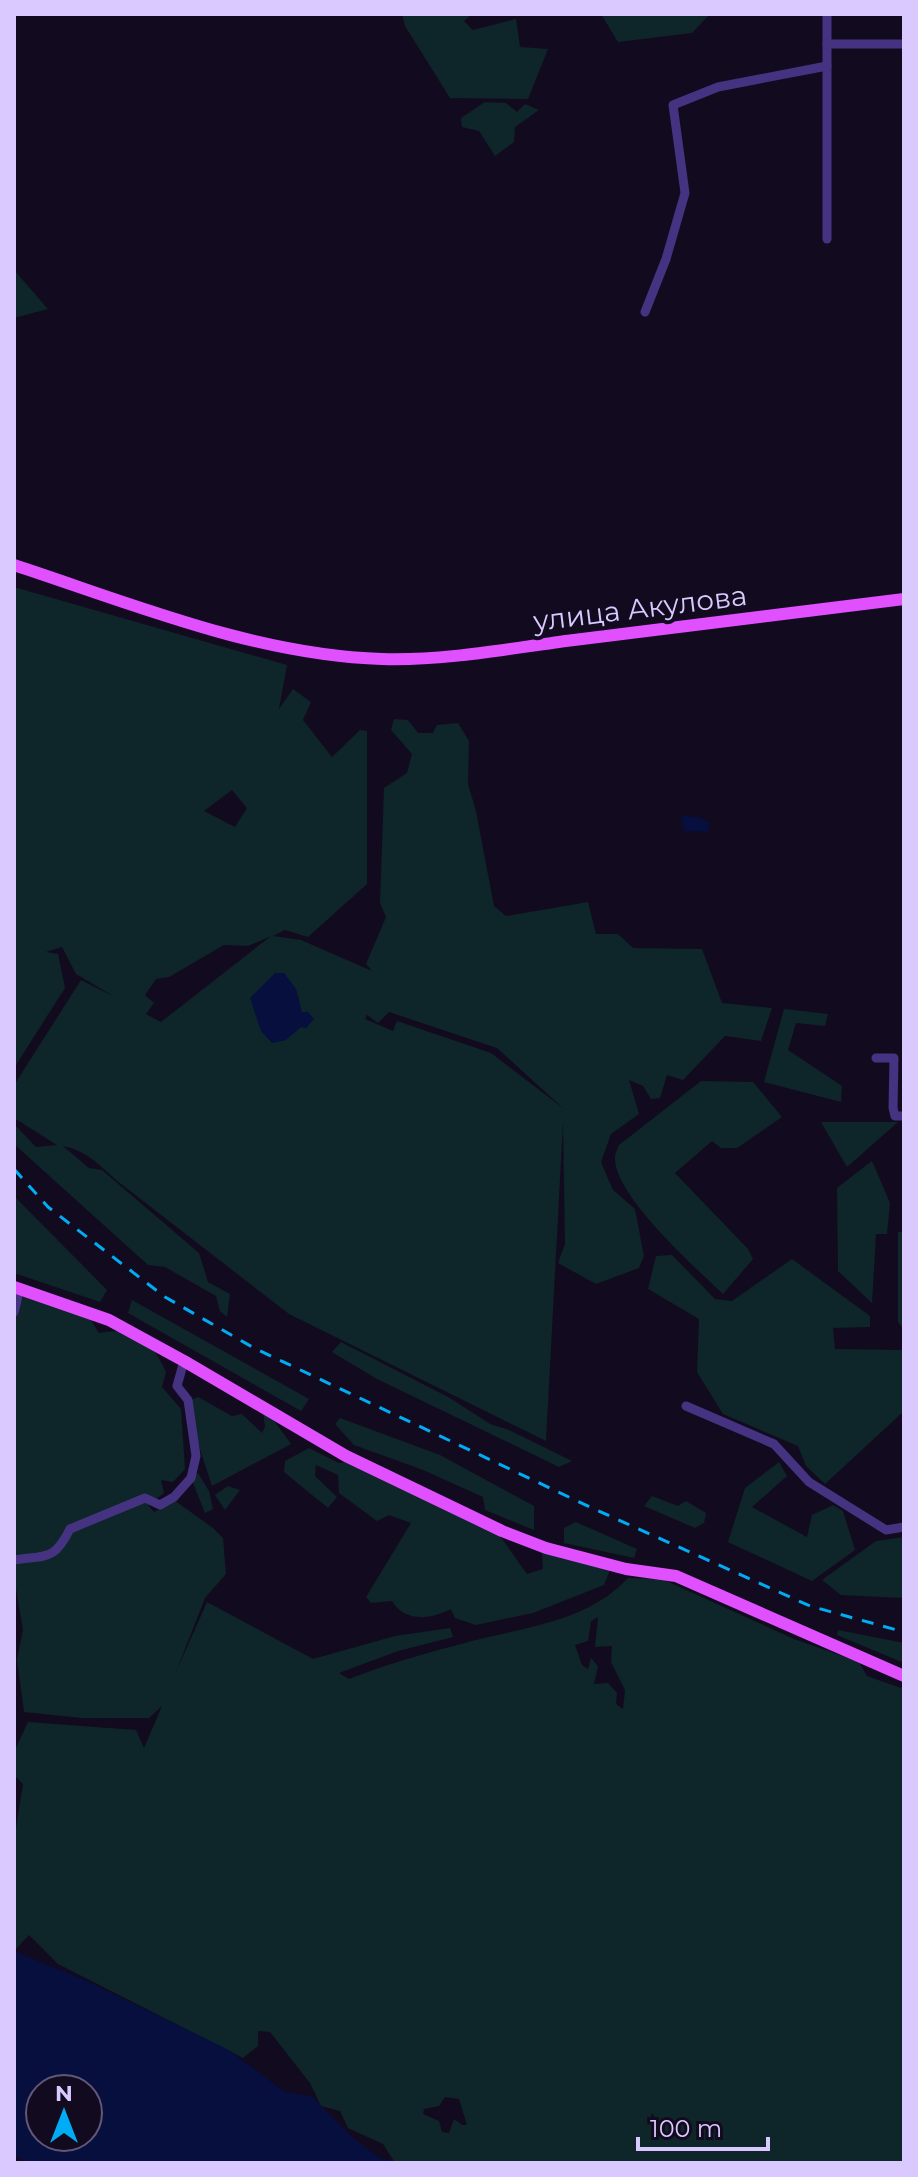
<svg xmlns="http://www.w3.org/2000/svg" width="918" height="2177" font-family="Montserrat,sans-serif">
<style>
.green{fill:#0e2529;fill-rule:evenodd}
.water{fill:#060f3d;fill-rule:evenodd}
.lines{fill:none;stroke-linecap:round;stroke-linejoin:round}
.minor{stroke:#453381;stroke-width:9}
.major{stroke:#e050ff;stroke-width:12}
.rail{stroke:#00acf4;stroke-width:3;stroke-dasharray:12 10;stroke-linecap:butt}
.labels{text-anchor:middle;stroke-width:8;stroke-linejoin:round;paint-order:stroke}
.street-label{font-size:28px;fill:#dac9ff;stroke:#120b1f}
</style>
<rect width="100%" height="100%" fill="#120b1f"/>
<!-- green -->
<g class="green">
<path d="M402,14h70l-8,7 9,9 43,-11 4,28 28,2 -20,50 -78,-1 -45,-72z"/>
<path d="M601,14h109l-18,19 -74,9z"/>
<path d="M485,102l21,1 11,9 8,-8 14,6 -24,17 -1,15 -19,14 -16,-25 -17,-4 -1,-9z"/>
<path d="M14,270l34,39 -34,9z"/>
<path d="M14,587l273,78 -8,44 14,-20 18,13 -8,18 29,37 28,-27 7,1v153l-59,53 -23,-7 -12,6 28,4 71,31 -6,-7 20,-47 -6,-14 4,-115 23,-15 5,-19 -21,-24 3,-11 14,1 10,13h15l4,-8 21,-2 11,18 -1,43 8,27 18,95 12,10 82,-14 8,32h22l15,14 69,1 20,54 50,5 -11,33 -36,-5 -42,44 -16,-5 -7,23 -9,1 -8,-13 -14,-6 10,34 -28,20 -10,28 12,28 22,19 9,47 -5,12 -43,16 -38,-21 7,-19 -2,-121 -17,318 -257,-127 -173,-134c-16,-15 -31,-30 -53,-34l26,22 13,2 97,83 9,29 22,12 -3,23 -7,-6 -4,-15 -51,-29 -17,-2 -134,-121v-20l22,23 21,-2 -43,-27v-33l67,-105 34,17 -39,-23 -14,-27 -16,5 12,2 7,34 -51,80zM232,790l15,18 -12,19 -31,-16zM271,936l-110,86 -15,-8 8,-11 -9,-8 11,-16 13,-2 55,-32 24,1zM389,1012l108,36 67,61 -73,-56 -94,-32 -4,10 -28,-12 2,-4 11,8z"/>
<path d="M784,1009l44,5 -3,12 -29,-3 -8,27 54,36 -1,16 -77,-20z"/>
<path d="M701,1081l52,1 29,35 -45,31h-16l-9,-7 -37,32 73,76 5,10 -30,35c-27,-26 -110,-99 -108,-137 0,-2 3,-10 4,-12z"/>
<path d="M821,1122h77l-51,45z"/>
<path d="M872,1161l18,42 -3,31h-11l-4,69 -34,-32 -1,-83z"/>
<path d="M14,1196l93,94 -7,12 -86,-29z"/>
<path d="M898,1232h6v98l-6,-8z"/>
<path d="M672,1255l43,44 17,2 60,-42 78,57v11l-37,1 2,21 67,1 2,3v58l-79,73 -19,-18 -8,-20 -75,-32 -26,-42 2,-53 -51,-30 8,-33z"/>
<path d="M25,1294l64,23 10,16c37,-7 52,6 67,39l-4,15 19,22 4,60 -12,13 -12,-2 3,13 -16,12 6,7 20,-12 39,28 10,10 3,36 -21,24 -29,74 31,-70 106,57 82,-23 55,-8 3,9 -55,14 -59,22 10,6c41,-16 81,-27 123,-38 54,-14 117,-20 156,-63l34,1 132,60 65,23 8,14 34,12 3,-4v479h-509l-12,-19 -35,-16 -8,-17 -19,-5 -11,-23 -40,-51 -12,-1v15l-15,12 -185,-94 -29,-29 -13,14 -2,-3v-106l9,-56 -9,-9v-23l14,-30 108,8 8,18 18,-42 -13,12h-67l-58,-6 -7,-53 6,-29 -9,-53v-259zM598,1617l-3,30 17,-1 -1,16 14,28 -2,19 -7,-5 1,-11 -9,-10 -14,1 4,-18 -7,-8 -3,11 -6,-4 -7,-20 13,-4 3,-20zM445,2097l14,2 8,26h-5l-8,-6 -5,14 -7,-1 -3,-11 -16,-7 1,-5 15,-3z"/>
<path d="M132,1300l177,99 -8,12 -173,-98z"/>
<path d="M341,1342l109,56 40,26 19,6 63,31 -13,6 -182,-88 -45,-27z"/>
<path d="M198,1397l34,19 10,-2 20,19 3,-6 -2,-15 9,6 19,26 -79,42 -23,-70 -2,-14z"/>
<path d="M340,1418l100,37 94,51v24l-49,-20 -2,-13 -60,-27 -69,-25 -19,-21z"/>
<path d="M309,1448l30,15 12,-2 144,68 32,45 16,-5 -1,-17 70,13 -8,20 -71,28 -57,12 -21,-7 -4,-9c-19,10 -46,14 -59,-8l-21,2 -5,-6 45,-74 -22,-8 -12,6 -38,-28 -1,-18 -22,-10 -1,11 22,21 -9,11 -44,-36 1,-11z"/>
<path d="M779,1462l8,14 -35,31 55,30 5,-22 21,-10 10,6 12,39 -43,31 -84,-39 17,-54z"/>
<path d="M198,1473l11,18 4,18 -8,4 -14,-35z"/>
<path d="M228,1486l12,4 -15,20 -10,-15z"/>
<path d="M652,1496l26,10 8,-5 20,12 -2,10 -9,5 -51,-22z"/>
<path d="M576,1522l61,27 -3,9 -70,-15v-15z"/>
<path d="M904,1537v61l-63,-3 -19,-15 54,-39z"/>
<path d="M838,1630l66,13v20l-67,-28z"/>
</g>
<!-- water -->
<g class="water">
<path d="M681,816l18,1 11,6 -2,9 -24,-1z"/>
<path d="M275,973h9l12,16 6,23h6l6,7 -8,9 -5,-1 -15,13 -14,3 -11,-12 -11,-33z"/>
<path d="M14,1951l71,29 144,70 56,42 26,4 42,42 27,20 20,5h-369l-17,-7zM40,2089h48v48h-48z"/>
</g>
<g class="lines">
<!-- minor -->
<g class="minor">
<path d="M827,44h77"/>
<path d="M827,239v-225"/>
<path d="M645,312l21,-53 19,-66 -12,-88 45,-18 109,-21"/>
<path d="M876,1058h18l-1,50 2,8h9"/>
<path d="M14,1312l6,-23"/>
<path d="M686,1406l88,38 35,38 77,48 18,-3"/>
<path d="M14,1560c33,-5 40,1 56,-31l75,-31 15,7 14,-8 17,-19 5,-22 -8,-56 -11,-14 7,-25"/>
</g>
<!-- major -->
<g class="major">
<path d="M14,565c119,39 241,90 368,94 64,2 129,-11 192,-19 110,-13 220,-27 330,-41"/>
<path d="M14,1287l95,33 75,41 162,95 156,75 44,17 80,21 50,7 228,100"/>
</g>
<!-- rail -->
<path class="rail" d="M14,1169l34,38 117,90 89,51 338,160 218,98 94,26"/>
</g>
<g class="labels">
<!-- street labels -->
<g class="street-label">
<text transform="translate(640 608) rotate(-7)" y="10">улица Акулова</text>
</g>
</g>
<!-- border -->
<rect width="918" height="2177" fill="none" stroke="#dac9ff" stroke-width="32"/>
<!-- north arrow -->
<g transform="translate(64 2113)"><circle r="38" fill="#120b1f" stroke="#625779" stroke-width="2"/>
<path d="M0-6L14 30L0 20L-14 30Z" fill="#00acf4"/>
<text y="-12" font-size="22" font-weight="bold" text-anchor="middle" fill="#dac9ff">N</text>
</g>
<!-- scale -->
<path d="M638 2137v12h130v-12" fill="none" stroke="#dac9ff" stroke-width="4"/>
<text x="650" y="2137" font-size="24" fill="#dac9ff" stroke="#120b1f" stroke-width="6" paint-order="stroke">100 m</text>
</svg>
